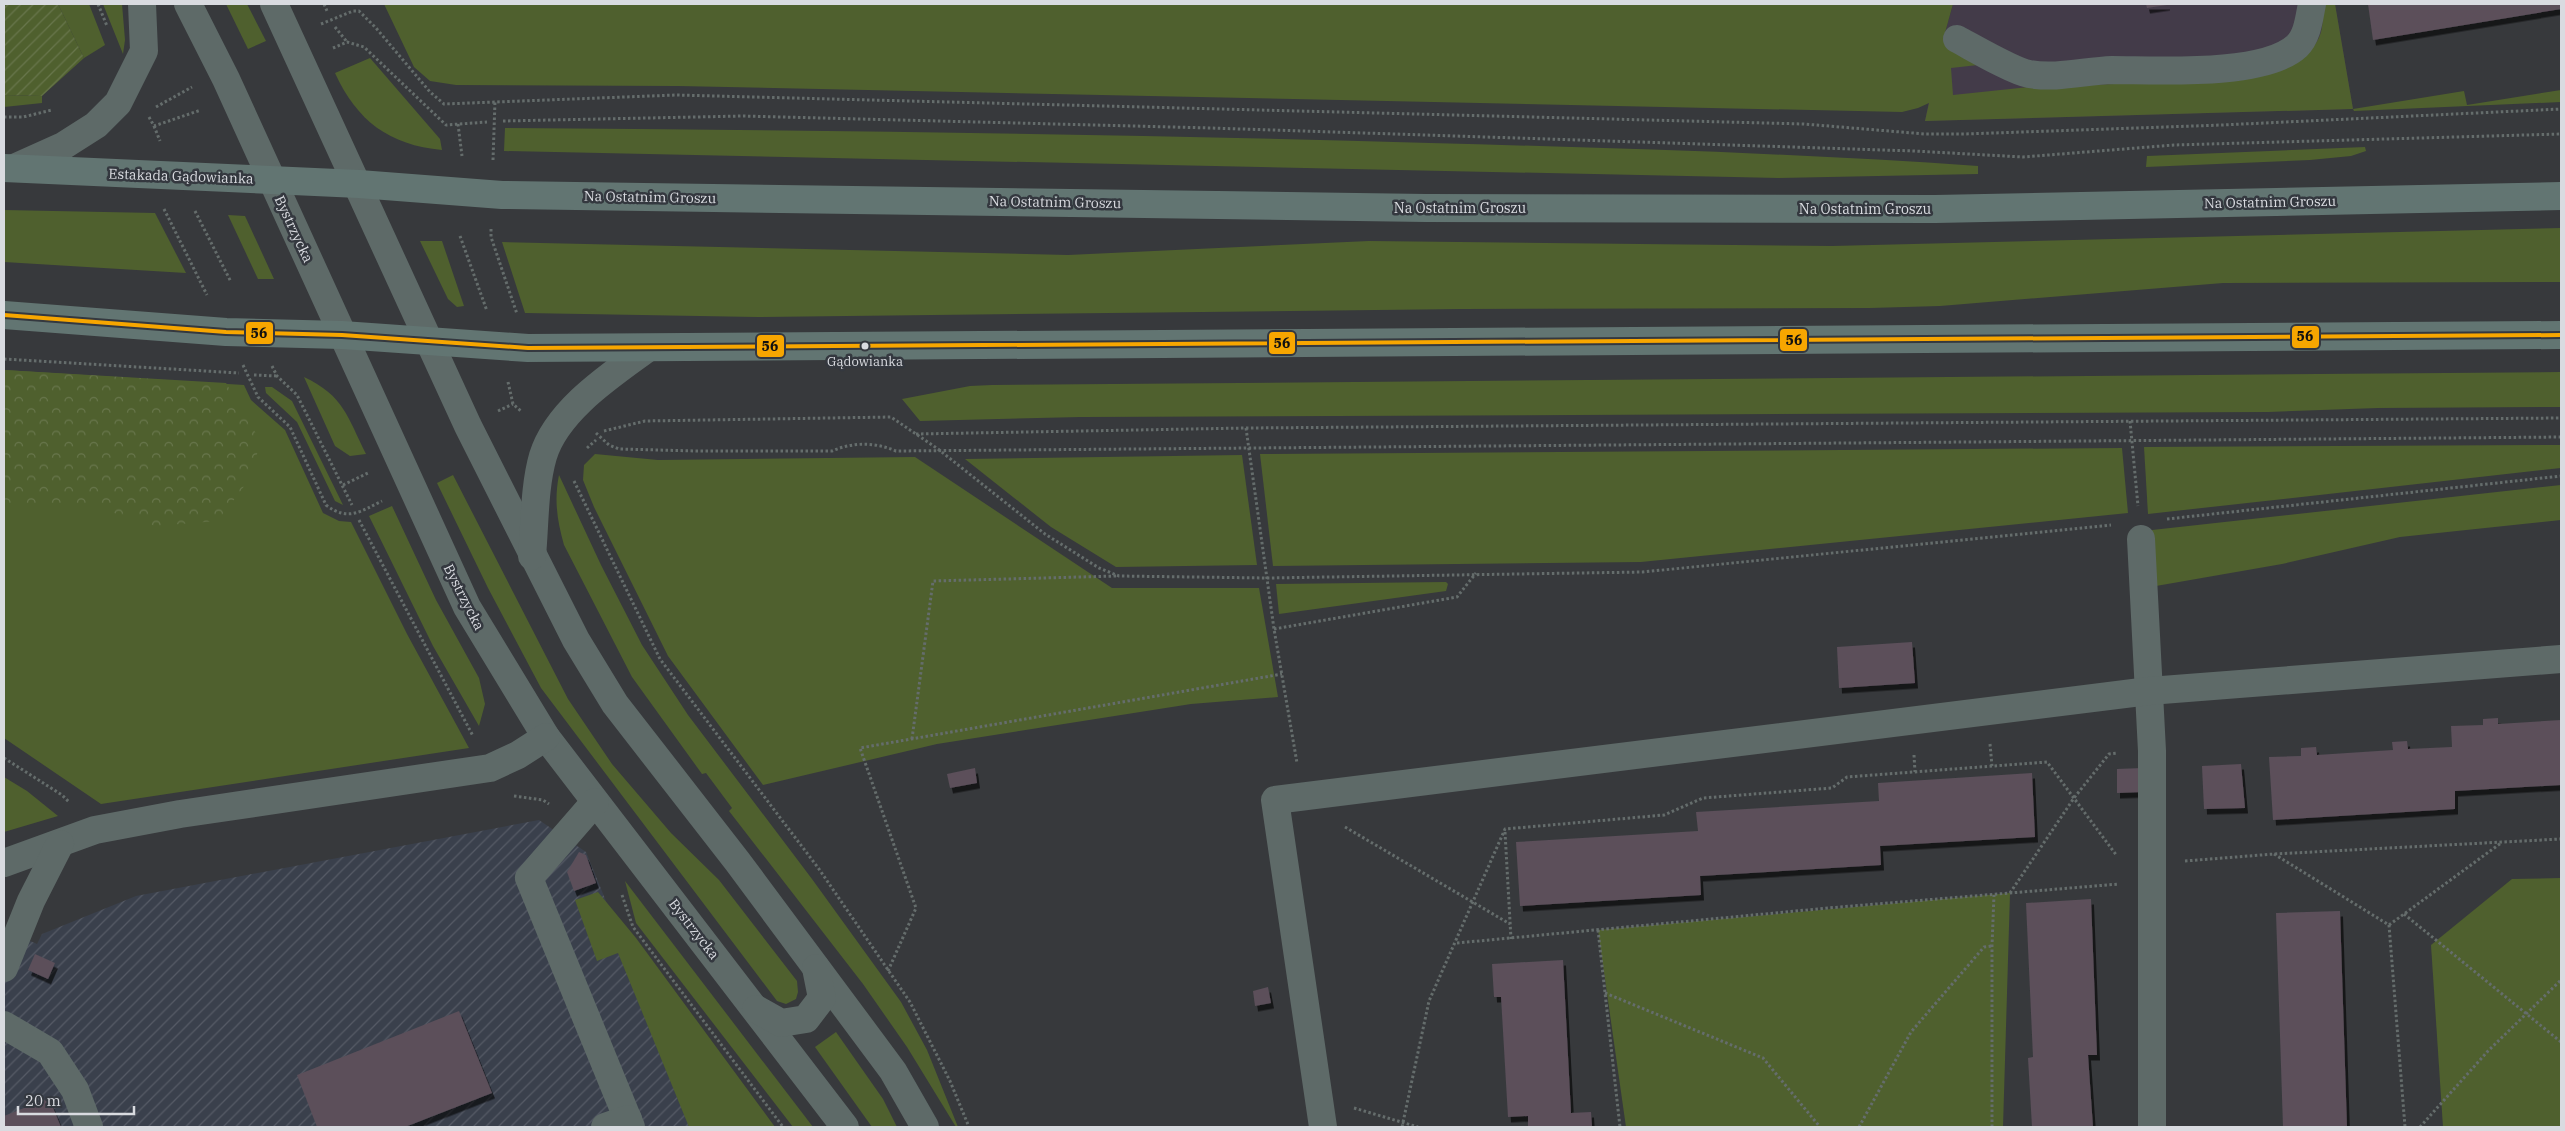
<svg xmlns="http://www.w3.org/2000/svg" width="2565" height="1131" font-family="'IBM Plex Serif',serif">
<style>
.industrial{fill:url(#industrial-furrows)}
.education{fill:#433b49}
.green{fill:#4f602e}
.forest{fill:url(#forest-crowns)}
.garden{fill:url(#garden-furrows)}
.building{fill:#5b4f5a;filter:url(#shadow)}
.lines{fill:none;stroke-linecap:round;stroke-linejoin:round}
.path{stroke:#656d6c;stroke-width:3;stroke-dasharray:2.5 2.5;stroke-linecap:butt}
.minor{stroke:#5e6a68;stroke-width:28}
.major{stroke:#627572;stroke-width:28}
.bus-1-casing{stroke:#34383f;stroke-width:8}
.bus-1{stroke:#f7a600;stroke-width:4}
.bus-dot{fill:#d9dbe0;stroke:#34383f;stroke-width:2}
.labels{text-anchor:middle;stroke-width:5;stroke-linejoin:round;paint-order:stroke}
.bus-label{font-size:13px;fill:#d9dbe0;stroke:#34383f}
.street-label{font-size:14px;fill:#d9dbe0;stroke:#34383f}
.line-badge{stroke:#34383f;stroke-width:2}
.pale-badge-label{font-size:14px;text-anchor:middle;font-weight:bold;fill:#111}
</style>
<defs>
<pattern id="industrial-furrows" width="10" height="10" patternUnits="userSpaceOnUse" patternTransform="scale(1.25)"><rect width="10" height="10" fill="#3a404c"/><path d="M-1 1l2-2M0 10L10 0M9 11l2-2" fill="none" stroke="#565b66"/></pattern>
<pattern id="forest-crowns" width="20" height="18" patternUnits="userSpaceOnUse" patternTransform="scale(1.25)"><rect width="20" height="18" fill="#4f602e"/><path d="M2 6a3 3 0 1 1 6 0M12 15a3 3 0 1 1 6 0" fill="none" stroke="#68764c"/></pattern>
<pattern id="garden-furrows" width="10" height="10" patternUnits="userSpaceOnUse" patternTransform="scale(1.25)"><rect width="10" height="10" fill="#4f602e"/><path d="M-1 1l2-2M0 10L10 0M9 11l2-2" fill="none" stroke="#68764c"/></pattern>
<filter id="shadow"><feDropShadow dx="3" dy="5.5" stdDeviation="0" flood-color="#0009"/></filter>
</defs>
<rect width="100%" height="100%" fill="#37393c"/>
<!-- industrial -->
<path class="industrial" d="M539,820l47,32 112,275h-694v-182l6,-13 27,12 5,-10 94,-38z"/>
<!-- education -->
<path class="education" d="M1953,4h382l18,105 -428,12 11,-56z"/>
<!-- green -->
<g class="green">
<path d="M58,4h31l16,41 -21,13z"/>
<path d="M103,4h19l3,36 -2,14z"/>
<path d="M226,4h21l19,37 -18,8z"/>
<path d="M384,4h1569l-10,36 43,22 1,2 -36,4 2,27 76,-8 85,-3 173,-17c28,-17 40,-29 34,-63h14l18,105 111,-18 3,14 94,-15v12l-207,9 -1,-2 -428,12 4,-18 -11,5 -16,4 -1224,-26 -222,-1 -26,-4 -16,-14z"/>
<path d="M370,58l70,81 2,11c-53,-5 -85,-29 -107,-77z"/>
<path d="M4,95l38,1v7l-38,4z"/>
<path d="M505,128c308,2 617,6 925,15 183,5 365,10 548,23v8l-199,4 -1275,-27z"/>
<path d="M2365,147l1,4 -15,5 -41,4 -164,7 1,-11z"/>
<path d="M4,210l151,3 31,60 -182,-11z"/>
<path d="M228,215l17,1 29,63h-16z"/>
<path d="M2561,228v54l-338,1 -283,23 -70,2 -408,1 -705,8 -232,-4 -23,-71 566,13 301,-14 463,5z"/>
<path d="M420,241h22l22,65 -7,1 -9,-8z"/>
<path d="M4,370l240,15 7,15 34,30 38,83 16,8 12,1 56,112 62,114 -368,56 -97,-66z"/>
<path d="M2561,372v35l-183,1 -110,4 -1187,5 -161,4 -18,-22 68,-13 22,-1z"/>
<path d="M304,377c40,19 43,39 62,77l-16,2 -15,-10z"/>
<path d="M265,387h7l20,14 51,104 -8,-4 -38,-79 -31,-29z"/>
<path d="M2561,445v23l-413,46 -4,-67z"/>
<path d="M2122,448l6,65 -487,49 -368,4 -13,-112z"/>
<path d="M595,454l63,6 257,-3 197,131h147l19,109 -87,7 -254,40 -174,41 -95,-129 -74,-149 -11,-27 1,-15z"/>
<path d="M1242,455l15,110 -141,2 -65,-40 -86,-68z"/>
<path d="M453,475l115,224 44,65 59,69 48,47 78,101 1,11 -2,7 -10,5 -9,-3 -236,-313 -53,-100 -51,-105z"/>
<path d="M559,475l42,90 41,80 46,70 124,164 89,123 26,48 31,77h-2l-49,-80 -44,-63 -134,-173 3,-3 -26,-35 -4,1 -70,-97 -68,-132c-7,-25 -10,-45 -5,-70z"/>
<path d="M2561,485v35l-161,17 -118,27 -126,22 -4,-56z"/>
<path d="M392,506l44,94 43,78 6,26 -6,22 -46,-80 -64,-130z"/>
<path d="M1446,582l2,2 -2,7 -167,23 -3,-30z"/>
<path d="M4,777l23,14 31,25 -54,16z"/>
<path d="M2561,878v249h-118l-12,-182 81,-66z"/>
<path d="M625,881l188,246h-20l-157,-204z"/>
<path d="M598,892l38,46 139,189h-86l-71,-174 -21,8 -22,-61z"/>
<path d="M2010,893l-7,234h-377l-28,-197z"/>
<path d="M836,1032l47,67 14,28h-25l-57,-80z"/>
</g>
<!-- forest -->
<path class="forest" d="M4,370l222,13 35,59 -13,39 -30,40 -63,5 -60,-19 -45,-4 -46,5z"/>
<!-- garden -->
<path class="garden" d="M4,4h54l26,54 -42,38 -38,-1z"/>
<!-- building -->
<g class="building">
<path d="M2146,4h21v1l-20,3z"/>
<path d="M2368,4h193v5l-188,31z"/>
<path d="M1912,642l3,41 -76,5 -2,-41z"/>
<path d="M2498,718v6l63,-4v65l-106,6v18l-182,11 -4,-63 32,-1v-8l15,-1 1,8 76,-5 -1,-8 15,-1 1,8 44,-2 -1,-21 32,-1v-6z"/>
<path d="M2241,764l4,44 -41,1 -2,-43z"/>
<path d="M975,768l2,15 -27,5 -3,-14z"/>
<path d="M2142,768l1,24 -26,1v-24z"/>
<path d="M2032,773l3,64 -155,9 1,19 -181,11 1,19 -181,11 -4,-64 182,-11 -2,-19 183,-11 -1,-18z"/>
<path d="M579,852l7,3 10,28 -22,8 -7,-19z"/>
<path d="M2091,899l6,156h-9l5,72h-61l-4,-69 5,-1 -7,-154z"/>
<path d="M2340,911l7,216h-64l-7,-214z"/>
<path d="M35,954l20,9 -7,16 -20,-9z"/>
<path d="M1563,960l8,153 20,-1 1,15h-64v-11l-20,1 -7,-120h-7l-2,-33z"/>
<path d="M1268,987l3,16 -16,3 -2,-15z"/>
<path d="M459,1011l33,82 -87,34h-88l-20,-52z"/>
<path d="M49,1098l12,29h-57v-11z"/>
</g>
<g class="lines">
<!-- path -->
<g class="path">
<path d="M98,4l9,22"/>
<path d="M324,4l3,7"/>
<path d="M321,24l32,-13h6l17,17 54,64 14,12 232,-9 1128,29 121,10h40l257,-9 339,-16"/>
<path d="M335,27l12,15"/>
<path d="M333,48l14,-6 17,5 82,78 41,-3"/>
<path d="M156,107l36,-20"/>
<path d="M4,117h19l29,-7"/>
<path d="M149,117l5,9 47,-16"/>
<path d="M503,121l240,-5 468,12 703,23 109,6 151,-12 387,-11"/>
<path d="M458,124l4,32"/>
<path d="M154,126l6,15"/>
<path d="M493,160l2,-59"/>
<path d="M164,209l43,86"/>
<path d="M195,211l36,71"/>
<path d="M491,229v8l26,77"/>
<path d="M460,236l27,75"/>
<path d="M4,359l235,14"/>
<path d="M243,365l15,32 32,30 36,78c22,17 35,6 56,-4"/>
<path d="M272,366l5,10 20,19 55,110"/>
<path d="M254,375l23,1"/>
<path d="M508,382l5,22 9,8"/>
<path d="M498,411l15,-7"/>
<path d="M2130,421l8,85"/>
<path d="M1246,428l28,201 23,134"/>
<path d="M604,431l41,-10 246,-4 47,32 107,85 54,34 20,8 148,2 376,-6 468,-47"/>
<path d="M596,433l13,12 10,4 78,2h135c21,-9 43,-9 64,0l1665,-14"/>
<path d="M916,434l330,-6 1315,-10"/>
<path d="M587,448l9,-8"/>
<path d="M574,481l86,178 159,210 91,133 40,79 19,46"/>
<path d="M343,485l27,-13"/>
<path d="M2167,519l394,-43"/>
<path d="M359,520l114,216"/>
<path d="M1274,629l183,-32 19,-24"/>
<path d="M912,739l21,-158 184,-5"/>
<path d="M1990,744l2,22"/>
<path d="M1914,755l1,17"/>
<path d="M4,758l58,37 7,7"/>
<path d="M514,796l29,4 6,4"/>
<path d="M1345,827l165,97"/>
<path d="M1505,832l6,107"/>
<path d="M2274,854l115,71 16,202"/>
<path d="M2185,861l89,-7 287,-15"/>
<path d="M2010,893l64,-95 35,-44 9,-1"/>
<path d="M622,895l11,32 150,200"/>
<path d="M2404,914l157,128"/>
<path d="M2389,925l112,-82"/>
<path d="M1598,930l22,197"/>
<path d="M1457,943l371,-35 291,-24"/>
<path d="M888,971l28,-63 -56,-160 422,-74"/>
<path d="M1605,993l158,65 57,69"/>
<path d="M1354,1108l64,19"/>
<path d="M1402,1127l27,-126 76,-172 159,-14 39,-17 129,-10 15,-11 200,-15 70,94"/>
<path d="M1859,1127l52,-95 73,-85 8,-1"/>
<path d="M1992,1127v-181l2,-51"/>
<path d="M2420,1127l68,-76 73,-71"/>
</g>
<!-- minor -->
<g class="minor">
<path d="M188,4l38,75 241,528 79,130 299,390"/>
<path d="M274,4l194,422 108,214 39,64 122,157 156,210 32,56"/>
<path d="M1957,39c17,9 56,32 72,35 27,5 56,-3 83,-4 44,0 152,7 185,-24 11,-11 12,-28 15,-42"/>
<path d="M14,168l49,-22 33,-21 22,-22 26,-52 -2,-47"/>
<path d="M2141,539l11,212v376"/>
<path d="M532,556c3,-32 2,-69 11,-100 14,-46 68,-81 105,-108"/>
<path d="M595,802l-66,76 102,249"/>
<path d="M4,863l91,-33 85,-16 310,-46 28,-13 28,-18"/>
<path d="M4,968l27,-67 29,-57"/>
<path d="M756,1009l25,14 25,-4 16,-21 -6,-30"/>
<path d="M4,1025l46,27 25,38 14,37"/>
<path d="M605,1127l23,-8"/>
<path d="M1323,1127l-48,-327 874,-109 412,-32"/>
</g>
<!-- major -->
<g class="major">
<path d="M4,168l355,16 143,11 924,13 509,1 626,-13"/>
<path d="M4,315l222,17 116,3 186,13 2033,-13"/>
</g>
<!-- bus-1 casing -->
<g class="bus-1-casing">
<path id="bus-1" d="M4,315l222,17 116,3 186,13 2033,-13"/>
</g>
<!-- bus-1 -->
<use href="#bus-1" class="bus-1"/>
</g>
<!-- markers -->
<circle class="bus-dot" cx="865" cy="346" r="4.5"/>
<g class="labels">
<!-- bus labels -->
<g class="bus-label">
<text x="865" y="366">Gądowianka</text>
</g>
<!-- street labels -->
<g class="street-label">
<text transform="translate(181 176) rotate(2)" y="5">Estakada Gądowianka</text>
<text transform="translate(650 197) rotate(1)" y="5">Na Ostatnim Groszu</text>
<text transform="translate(1055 202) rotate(1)" y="5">Na Ostatnim Groszu</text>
<text transform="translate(2270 202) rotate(-1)" y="5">Na Ostatnim Groszu</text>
<text x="1460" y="213">Na Ostatnim Groszu</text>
<text x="1865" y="214">Na Ostatnim Groszu</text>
<text transform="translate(294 229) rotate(65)" y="5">Bystrzycka</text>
<text transform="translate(464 597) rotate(63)" y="5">Bystrzycka</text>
<text transform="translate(694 929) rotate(52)" y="5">Bystrzycka</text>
</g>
</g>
<g class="line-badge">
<rect x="245" y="321" width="29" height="24" rx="5" fill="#f7a600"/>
<rect x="2291" y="325" width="29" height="24" rx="5" fill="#f7a600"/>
<rect x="1779" y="328" width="29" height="24" rx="5" fill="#f7a600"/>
<rect x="1268" y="331" width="28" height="24" rx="5" fill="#f7a600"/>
<rect x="756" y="334" width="29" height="24" rx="5" fill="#f7a600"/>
</g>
<g class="pale-badge-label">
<text x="259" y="338">56</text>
<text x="2305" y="341">56</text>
<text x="1794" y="345">56</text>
<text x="1282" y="348">56</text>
<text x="770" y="351">56</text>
</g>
<!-- border -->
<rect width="2565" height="1131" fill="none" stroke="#d9dbe0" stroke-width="10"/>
<!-- scale -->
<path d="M18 1106v8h116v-8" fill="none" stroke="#d9dbe0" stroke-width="2.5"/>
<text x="25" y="1106" font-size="15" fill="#d9dbe0" stroke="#34383f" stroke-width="4" paint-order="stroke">20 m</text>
</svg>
